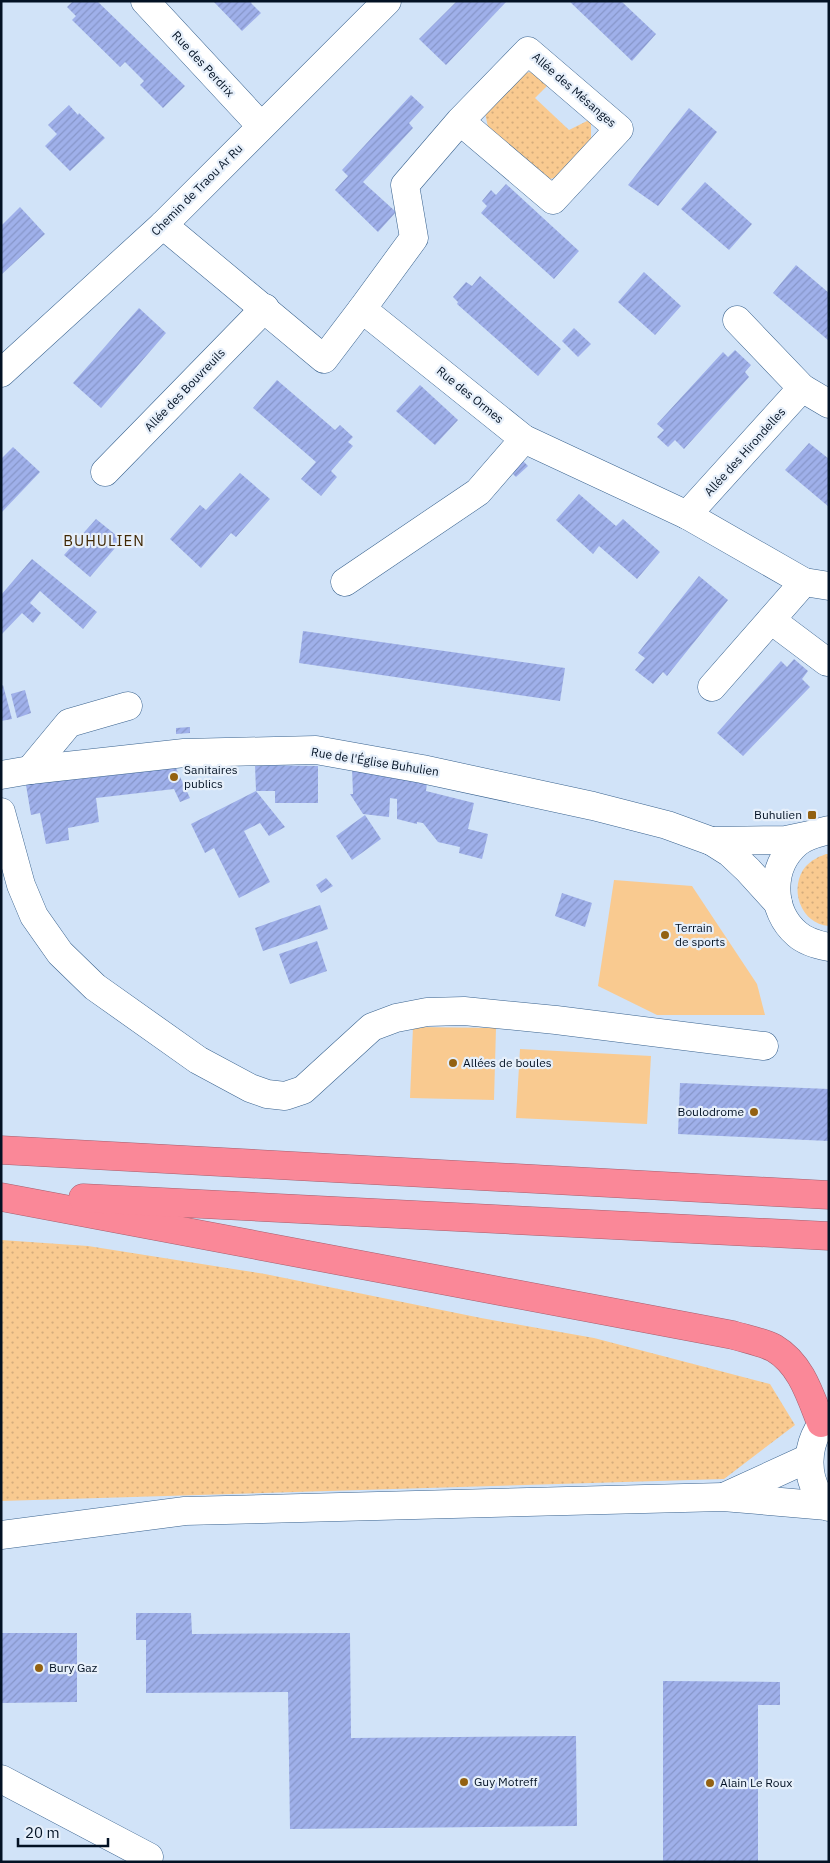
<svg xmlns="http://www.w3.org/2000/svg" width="830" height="1863" font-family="'IBM Plex Sans',sans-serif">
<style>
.grass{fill:url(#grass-dots)}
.park{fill:#f9ca90}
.building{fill:url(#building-hatch)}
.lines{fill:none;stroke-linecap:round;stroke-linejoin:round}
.street-casing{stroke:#39628e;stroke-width:29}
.highway-casing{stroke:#a45f6f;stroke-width:29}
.street{stroke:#fff;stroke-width:28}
.highway{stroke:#fa8898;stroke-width:28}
.poi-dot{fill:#936111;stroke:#e6effa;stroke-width:2}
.labels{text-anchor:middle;stroke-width:4.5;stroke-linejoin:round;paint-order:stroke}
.street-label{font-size:12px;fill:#031224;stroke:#e6effa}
.poi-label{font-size:12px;fill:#031224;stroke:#e6effa;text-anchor:start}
.quarter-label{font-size:15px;letter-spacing:1px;fill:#402804;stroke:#e6effa}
</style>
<defs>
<pattern id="grass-dots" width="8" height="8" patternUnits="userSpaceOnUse" patternTransform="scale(1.25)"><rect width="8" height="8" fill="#f9ca90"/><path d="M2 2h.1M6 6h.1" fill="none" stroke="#d4ac7c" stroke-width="1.8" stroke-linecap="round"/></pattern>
<pattern id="building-hatch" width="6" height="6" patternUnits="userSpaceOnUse" patternTransform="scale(1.25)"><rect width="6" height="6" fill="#9fb0ea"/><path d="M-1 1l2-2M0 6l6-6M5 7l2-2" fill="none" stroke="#8796c9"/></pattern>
</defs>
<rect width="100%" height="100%" fill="#d1e3f8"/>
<!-- grass -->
<g class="grass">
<path d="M533,72l18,10 -16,16 34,32 22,-11v20l-34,38 -7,2 -62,-52 -3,-14 37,-40z"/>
<path d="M826,854h3v72c-29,-2 -41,-39 -23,-60 6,-6 12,-9 20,-12z"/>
<path d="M1,1240l87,6 177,28 216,44 113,20 176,46 25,41 -71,54 -723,22z"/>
</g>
<!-- park -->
<g class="park">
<path d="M614,880l78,6 65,98 8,31h-108l-59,-29z"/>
<path d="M413,1027l83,1 -2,72 -84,-2z"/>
<path d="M520,1049l131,7 -4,68 -131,-6z"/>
</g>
<!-- building -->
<g class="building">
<path d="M73,1h24l88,85 -22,22 -23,-23 4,-4 -19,-19 -5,5 -48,-47 4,-4 -9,-9z"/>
<path d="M213,1h39l-1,2 10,10 -19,18z"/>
<path d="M457,1h50l-61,64 -27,-26z"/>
<path d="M569,1h52l35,33 -24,27z"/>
<path d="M411,95l13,12 -15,16 4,5 -50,54 33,30 -18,20 -43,-42 13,-14 -6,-6z"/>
<path d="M69,105l9,10 1,-2 26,25 -35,33 -25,-25 12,-12 -9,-9z"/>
<path d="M689,108l28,24 -59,74 -30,-21z"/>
<path d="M705,182l47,42 -23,26 -48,-41z"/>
<path d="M506,184l73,67 -25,28 -73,-66 6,-7 -5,-5 9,-11 5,5z"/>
<path d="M20,207l25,27 -44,41v-49z"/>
<path d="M796,265l33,28v48l-56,-48z"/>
<path d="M644,272l37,34 -26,29 -37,-33z"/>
<path d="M480,276l81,73 -23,27 -81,-72 1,-2 -5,-5 13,-15 6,4z"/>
<path d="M139,308l27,25 -65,75 -28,-25z"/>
<path d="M574,328l17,16 -13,13 -16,-16z"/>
<path d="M735,350l16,15 -6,7 4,5 -65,72 -9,-9 -7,7 -11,-10 7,-7 -7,-6 66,-72 5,5z"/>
<path d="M277,380l58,50 5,-5 13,12 -5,5 5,4 -22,25 6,6 -16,19 -20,-17 15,-17 -63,-54z"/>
<path d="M420,385l38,35 -23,25 -39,-34z"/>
<path d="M809,443l20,16v48l-44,-37z"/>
<path d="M13,447l27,25 -39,41v-54z"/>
<path d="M516,454l12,12 -12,11 -11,-11z"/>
<path d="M240,473l30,26 -34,38 -5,-4 -30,35 -31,-29 30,-34 6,5z"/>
<path d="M579,494l37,32 7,-7 37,33 -23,27 -38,-33 -6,8 -37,-34z"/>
<path d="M96,519l26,21 -32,37 -26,-22z"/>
<path d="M32,559l65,53 -14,17 -43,-38 -10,12 11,10 -8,10 -11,-10 -21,22v-40z"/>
<path d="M699,576l29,24 -61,76 -4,-4 -10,12 -18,-14 10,-12 -7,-5z"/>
<path d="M303,631l262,37 -5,33 -261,-38z"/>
<path d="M794,659l14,12 -6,8 8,8 -67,69 -26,-23 64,-72 6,6z"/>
<path d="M3,685l9,34 -11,2v-35z"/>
<path d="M25,690l6,23 -14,5 -6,-24z"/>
<path d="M190,727v6l-14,1v-6z"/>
<path d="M174,764l16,34 -10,4 -6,-13 -78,9 3,24 -31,6 1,12 -23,4 -6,-31 -9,2 -5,-30z"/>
<path d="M255,765l63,1v37h-43v-12h-19z"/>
<path d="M352,768l75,15 -1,8 48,12 -6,26 20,5 -6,25 -23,-6 1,-6 -22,-5 -15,-19 -6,-1v2l-20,-5v-20l-7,-1 -1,19 -26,-3 -13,-20h3z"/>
<path d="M256,791l29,36 -16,9 -9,-13 -16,8 26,51 -31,16 -25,-50 -9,5 -14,-29z"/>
<path d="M365,815l16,24 -29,21 -16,-24z"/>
<path d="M326,878l7,8 -12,7 -5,-8z"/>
<path d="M562,893l30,10 -7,24 -30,-11z"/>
<path d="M320,905l8,24 -65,22 -8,-23z"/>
<path d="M317,941l10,30 -37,13 -11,-30z"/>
<path d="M680,1083l149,6v52l-151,-7z"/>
<path d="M136,1613h55l1,21 158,-1 1,105 225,-2 1,90 -287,3 -2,-137 -142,1v-53h-10z"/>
<path d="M1,1633h76v69l-76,1z"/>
<path d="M663,1681l117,1v23h-22v157h-95z"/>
</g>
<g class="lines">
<!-- street casing -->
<g class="street-casing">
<g id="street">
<path d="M145,1l116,125"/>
<path d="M163,225l161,134 38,-50 162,130 163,76 117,67 25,4"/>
<path d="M362,309l52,-71 -9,-53 55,-64 68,-70 91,78 -66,71 -93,-79"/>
<path d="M737,320l65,68 27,16"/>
<path d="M1,373l162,-148 224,-224"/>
<path d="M105,472l160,-164"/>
<path d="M687,515l115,-127"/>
<path d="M345,582l133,-90 46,-53"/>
<path d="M771,620l56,42 2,-3"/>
<path d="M712,687l92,-105"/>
<path d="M30,770l39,-47 59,-17"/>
<path d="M1,775l29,-5 154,-17 132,-3 106,19 171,37 74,19 44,16 19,12 18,17 30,33"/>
<path d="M1,812l20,73 13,31 26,37 35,34 103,73 52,28 17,6 18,2 18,-6 69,-63 24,-9 31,-6 37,-1 92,9 208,26"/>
<path d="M829,830c-11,3 -23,5 -32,13 -28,24 -27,68 0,91 9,8 21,11 32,13"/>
<path d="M711,841l75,-1 24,-5"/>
<path d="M829,1416c-25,24 -27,67 0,91"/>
<path d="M726,1496l83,-38"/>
<path d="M1,1535l184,-24 538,-14 104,9"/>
<path d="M1,1779l148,78"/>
</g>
</g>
<!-- highway casing -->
<g class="highway-casing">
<g id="highway">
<path d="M1,1150l828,45"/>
<path d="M1,1197l732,138c13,4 29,7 41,13 27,16 36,47 47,75"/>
<path d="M83,1198l746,38"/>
</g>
</g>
<!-- street -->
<use href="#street" class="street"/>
<!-- highway -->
<use href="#highway" class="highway"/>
</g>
<!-- markers -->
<g class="poi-dot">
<circle cx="174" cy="777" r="5"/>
<rect x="807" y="810" width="10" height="10" rx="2.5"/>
<circle cx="665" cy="935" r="5"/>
<circle cx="453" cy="1063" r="5"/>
<circle cx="754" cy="1112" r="5"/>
<circle cx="39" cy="1668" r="5"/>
<circle cx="464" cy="1782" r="5"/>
<circle cx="710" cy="1783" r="5"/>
</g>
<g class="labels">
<!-- street labels -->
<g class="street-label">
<text transform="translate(203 64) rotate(47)" y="4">Rue des Perdrix</text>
<text transform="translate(574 90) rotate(41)" y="4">Allée des Mésanges</text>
<text transform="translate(197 190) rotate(-45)" y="4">Chemin de Traou Ar Ru</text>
<text transform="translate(185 390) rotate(-46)" y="4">Allée des Bouvreuils</text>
<text transform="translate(470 395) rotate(39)" y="4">Rue des Ormes</text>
<text transform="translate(745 452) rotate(-48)" y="4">Allée des Hirondelles</text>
<text transform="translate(375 762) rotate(9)" y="4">Rue de l'Église Buhulien</text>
</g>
<!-- poi labels -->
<g class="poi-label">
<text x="184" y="774">Sanitaires<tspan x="184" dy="14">publics</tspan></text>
<text x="802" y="819" text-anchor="end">Buhulien</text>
<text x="675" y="932">Terrain<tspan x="675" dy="14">de sports</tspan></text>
<text x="463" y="1067">Allées de boules</text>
<text x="744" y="1116" text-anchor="end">Boulodrome</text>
<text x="49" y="1672">Bury Gaz</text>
<text x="474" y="1786">Guy Motreff</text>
<text x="720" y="1787">Alain Le Roux</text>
</g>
<!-- quarter labels -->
<g class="quarter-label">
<text x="104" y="546">BUHULIEN</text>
</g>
</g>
<!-- border -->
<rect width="830" height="1863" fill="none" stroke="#031224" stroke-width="5"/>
<!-- scale -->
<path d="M18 1838v8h90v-8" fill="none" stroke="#031224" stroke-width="2.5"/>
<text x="25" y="1838" font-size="15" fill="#031224" stroke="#e6effa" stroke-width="4" paint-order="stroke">20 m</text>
</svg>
